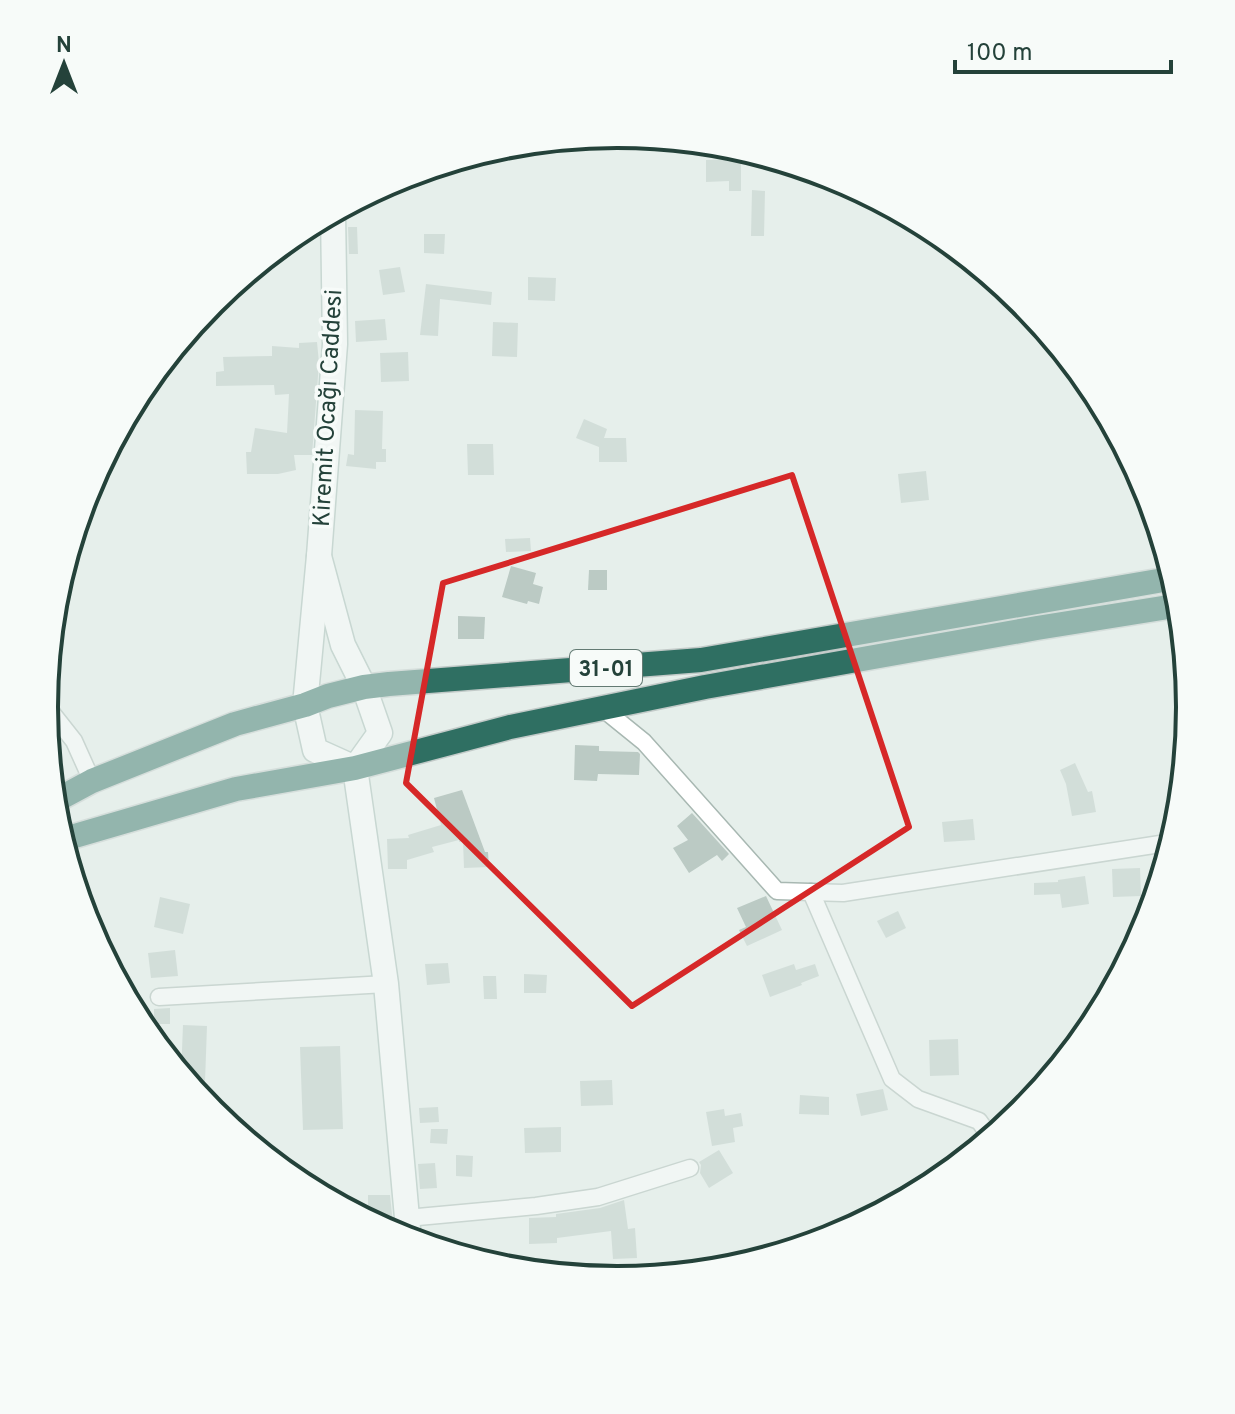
<svg xmlns="http://www.w3.org/2000/svg" width="1235" height="1414" font-family="Overpass,sans-serif">
<style>
.building{fill:#bbcac4}
.lines{fill:none;stroke-linecap:round;stroke-linejoin:round}
.street-casing{stroke:#a8b8b2;stroke-width:19}
.secondary-casing{stroke:#a4bbb3;stroke-width:27}
.highway-casing{stroke:#c2cac8;stroke-width:27}
.street{stroke:#fff;stroke-width:16}
.secondary{stroke:#fff;stroke-width:24}
.highway{stroke:#2f6f62;stroke-width:24}
.marked{fill:none;stroke:#d62828;stroke-width:6;stroke-linejoin:round}
.labels{text-anchor:middle;stroke-width:7;stroke-linejoin:round;paint-order:stroke}
.shield{fill:#f7fbf9;stroke:#637a73;stroke-width:2}
.shield-label{font-size:22px;font-weight:bold;fill:#24423a}
.street-label{font-size:24px;fill:#24423a;stroke:#f7fbf9}
.rim{fill:none;stroke:#24423a;stroke-width:4}
</style>
<rect width="100%" height="100%" fill="#e6efeb"/>
<!-- building -->
<g class="building">
<path d="M741,159v32h-12v-10l-23,1v-22z"/>
<path d="M752,190l13,1 -1,45h-13z"/>
<path d="M348,227h9l1,27h-9z"/>
<path d="M424,234h21l-1,20 -20,-1z"/>
<path d="M400,267l5,25 -22,3 -4,-25z"/>
<path d="M528,277l28,1 -1,23 -27,-1z"/>
<path d="M426,284l66,8 -1,13 -51,-6 -2,37 -18,-1z"/>
<path d="M385,319l2,21 -31,2 -1,-21z"/>
<path d="M493,322l25,1 -1,34 -25,-1z"/>
<path d="M317,342l2,21 -7,92h-18l2,15 -18,4h-31l-1,-22h5l4,-24 32,5 2,-39 -14,1 -1,-10 -58,1v-14l8,-1 -1,-14 49,-1v-10l27,2v-5z"/>
<path d="M408,352l1,29 -28,1 -1,-29z"/>
<path d="M355,410l28,1 -1,38h4v13h-10v7l-30,-3 2,-12 6,1z"/>
<path d="M584,419l23,10 -3,9h22l1,24h-28v-15l-23,-9z"/>
<path d="M467,444h26l1,31h-26z"/>
<path d="M926,471l3,29 -28,3 -3,-29z"/>
<path d="M530,538l1,13 -25,1 -1,-13z"/>
<path d="M511,566l25,7 -3,11 10,3 -4,17 -11,-3 -1,3 -25,-7z"/>
<path d="M589,570h18v20h-19z"/>
<path d="M458,616l27,1 -1,22h-26z"/>
<path d="M575,745l24,1v5l39,1 2,2 -1,21 -41,-1 -1,7 -23,-1z"/>
<path d="M1075,763l13,29 4,-1 4,21 -24,4 -6,-32 -6,-14z"/>
<path d="M462,790l23,62h3l1,15 -25,1 -1,-27 -4,1v-2l-27,7 2,5 -27,8v9h-19l-1,-30 22,-1 -1,-3 33,-10 -7,-27z"/>
<path d="M692,813l37,41 -7,7 -5,-6 -28,18 -16,-25 15,-8 -11,-14z"/>
<path d="M973,819l2,21 -31,2 -2,-20z"/>
<path d="M1140,868l1,28 -28,1 -1,-28z"/>
<path d="M1085,876l4,28 -27,4 -2,-14 -26,1v-12l24,-1v-2z"/>
<path d="M766,896l16,34 -35,16 -8,-16 7,-3 -9,-19z"/>
<path d="M160,897l30,7 -7,30 -29,-7z"/>
<path d="M898,911l8,17 -20,10 -9,-17z"/>
<path d="M175,950l3,26 -27,2 -3,-25z"/>
<path d="M448,963l2,20 -23,2 -2,-21z"/>
<path d="M794,964l2,6 19,-6 4,12 -18,7 1,2 -32,12 -8,-22z"/>
<path d="M524,974l23,1 -1,18h-22z"/>
<path d="M483,976h13l1,23h-13z"/>
<path d="M170,1008v16h-16v-15z"/>
<path d="M183,1025l24,1 -2,56h-18l-6,-7z"/>
<path d="M958,1039l1,36 -29,1 -1,-36z"/>
<path d="M340,1046l3,83 -40,1 -3,-83z"/>
<path d="M612,1080l1,25 -32,1 -1,-25z"/>
<path d="M883,1089l5,21 -27,6 -5,-22z"/>
<path d="M800,1095l29,2v18l-30,-1z"/>
<path d="M438,1107l1,15 -19,1 -1,-15z"/>
<path d="M724,1109l1,7 16,-3 2,13 -10,2 2,14 -23,4 -6,-34z"/>
<path d="M561,1127v25l-36,1 -1,-25z"/>
<path d="M431,1129h17l-1,15 -17,-1z"/>
<path d="M719,1150l14,23 -24,15 -9,-15 1,-8 -2,-3z"/>
<path d="M456,1155l17,1 -1,21 -16,-1z"/>
<path d="M435,1163l2,25 -17,1 -2,-25z"/>
<path d="M368,1195h22l3,29 -18,1 -7,-4z"/>
<path d="M624,1200l4,29 7,-1 2,30 -24,1 -2,-28 -54,7v5l-28,1v-26l27,-1v-3l44,-6z"/>
</g>
<g class="lines">
<!-- street casing -->
<g class="street-casing">
<g id="street">
<path d="M44,703l30,38 18,40"/>
<path d="M602,708l42,34 133,149 66,2 330,-51"/>
<path d="M811,892l81,187 26,20 61,22 12,17"/>
<path d="M159,997l227,-13"/>
<path d="M407,1218l129,-12 62,-9 92,-29"/>
</g>
</g>
<!-- secondary casing -->
<g class="secondary-casing">
<g id="secondary">
<path d="M333,212l2,132 -16,212 -14,149 10,45 40,18"/>
<path d="M319,556l24,89 21,42 16,46 -25,35 31,216 23,256"/>
</g>
</g>
<!-- highway casing -->
<g class="highway-casing">
<g id="highway">
<path d="M53,802l39,-21 143,-57 70,-19 23,-9 36,-9 25,-3 312,-24 474,-82"/>
<path d="M61,840l175,-51 119,-21 155,-41 195,-40 332,-59 144,-23"/>
</g>
</g>
<!-- street -->
<use href="#street" class="street"/>
<!-- secondary -->
<use href="#secondary" class="secondary"/>
<!-- highway -->
<use href="#highway" class="highway"/>
</g>
<!-- marked area -->
<path d="M0 0H1235V1414H0ZM792,475l117,352 -277,179 -226,-223 37,-200z" fill="#e6efeb" fill-opacity=".55" fill-rule="evenodd"/>
<path class="marked" d="M792,475l117,352 -277,179 -226,-223 37,-200z"/>
<g class="labels">
<!-- shield labels -->
<rect class="shield" x="570" y="650" width="72" height="36" rx="6"/>
<g class="shield-label">
<text x="606" y="676">31-01</text>
</g>
<!-- street labels -->
<g class="street-label">
<text transform="translate(327 408) rotate(-87)" y="8">Kiremit Ocağı Caddesi</text>
</g>
</g>
<!-- crop -->
<path d="M0 0H1235V1414H0ZM58 707a559 559 0 1 1 1118 0a559 559 0 1 1-1118 0Z" fill="#f7fbf9" fill-rule="evenodd"/>
<path class="rim" d="M58 707a559 559 0 1 1 1118 0a559 559 0 1 1-1118 0Z"/>
<!-- north arrow -->
<g transform="translate(64 64)" stroke="#f7fbf9" stroke-width="6" paint-order="stroke">
<path d="M0-6L14 30L0 20L-14 30Z" fill="#24423a"/>
<text y="-12" font-size="22" font-weight="bold" text-anchor="middle" fill="#24423a">N</text>
</g>
<!-- scale -->
<path d="M955 60v12h216v-12" fill="none" stroke="#24423a" stroke-width="4"/>
<text x="967" y="60" font-size="24" fill="#24423a" stroke="#f7fbf9" stroke-width="6" paint-order="stroke">100 m</text>
</svg>
